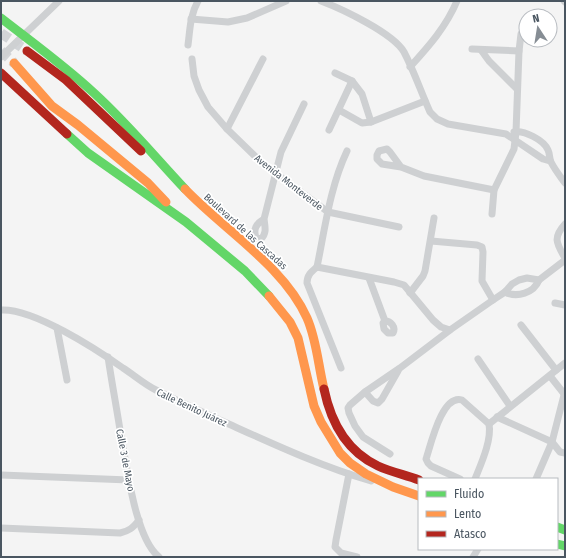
<svg xmlns="http://www.w3.org/2000/svg" width="566" height="558" font-family="'Fira Sans Condensed',sans-serif">
<style>
.lines{fill:none;stroke-linecap:round;stroke-linejoin:round}
.secondary-tunnel{stroke:#d2d4d7;stroke-width:10;stroke-dasharray:10 5;stroke-linecap:butt}
.street{stroke:#ced0d2;stroke-width:7}
.fast{stroke:#63d668;stroke-width:9}
.slow{stroke:#ff974d;stroke-width:9}
.jam{stroke:#b3261e;stroke-width:9}
.labels{text-anchor:middle;stroke-width:3.5;stroke-linejoin:round;paint-order:stroke}
.street-label{font-size:10px;fill:#4a5661;stroke:#fff}
</style>
<rect width="100%" height="100%" fill="#f4f4f4"/>
<g class="lines">
<!-- secondary-tunnel -->
<g class="secondary-tunnel">
<path d="M1,33l26,18"/>
<path d="M1,51l13,12"/>
</g>
<!-- street -->
<g class="street">
<path d="M321,1c21,8 72,32 83,51 10,19 17,40 26,60l7,7 11,5 58,10 37,25 7,2"/>
<path d="M564,1l1,1"/>
<path d="M191,19l37,3 19,-4 39,-17"/>
<path d="M188,45c2,-15 2,-30 10,-44"/>
<path d="M472,49l47,2"/>
<path d="M481,50l8,11 28,28"/>
<path d="M1,57l58,-56"/>
<path d="M192,59l2,17 5,14 9,17 19,22 35,34 66,49 71,15"/>
<path d="M410,67c19,-21 36,-40 47,-66"/>
<path d="M335,73l17,8 10,13 9,28"/>
<path d="M339,110l23,13 9,-1 54,-21"/>
<path d="M227,129l36,-70"/>
<path d="M329,130l23,-49"/>
<path d="M514,132c10,-2 30,8 34,18 2,4 1,8 3,12 4,8 9,14 14,21"/>
<path d="M401,167l-11,-15 -3,-3 -8,2 -2,4v4l5,5 19,3 23,9 70,14"/>
<path d="M492,214l2,-24 20,-41 2,-17 3,-81 2,-17"/>
<path d="M264,219c-8,5 -11,10 -8,19l5,1c6,-6 4,-12 3,-20l17,-67 23,-48"/>
<path d="M565,224c-12,13 -9,19 0,34"/>
<path d="M431,241l46,4 5,2 1,5 -1,29 11,19"/>
<path d="M317,267l77,15 10,3 29,35 8,7 9,3"/>
<path d="M317,267c8,-39 13,-80 30,-116"/>
<path d="M317,267c-6,5 -10,8 -10,16l34,85"/>
<path d="M369,278l16,43 -2,2 1,6 4,4h5c3,-6 -2,-12 -8,-12"/>
<path d="M505,292c12,6 29,1 34,-12l26,-20"/>
<path d="M410,293l13,-17 2,-5 9,-53"/>
<path d="M555,303l10,2"/>
<path d="M1,310c32,-2 95,39 122,58 11,7 21,16 33,22 21,11 44,21 66,31 49,22 98,45 149,60"/>
<path d="M521,325l35,45"/>
<path d="M57,328l10,52"/>
<path d="M108,357c4,27 9,53 13,79 6,30 14,102 38,121"/>
<path d="M478,359l32,47"/>
<path d="M550,376l15,19"/>
<path d="M365,392l8,9 5,2 4,-4 16,-28"/>
<path d="M497,417l55,25 8,10 5,1"/>
<path d="M489,424l76,-61"/>
<path d="M390,454l-27,-17 -8,-11 -6,-13 -1,-5 2,-3 15,-13 35,-24 50,-38 43,-30 12,-8 7,-8 7,-4 8,-2 12,2"/>
<path d="M349,474l-13,66 -1,7 6,6 16,4"/>
<path d="M1,475l128,5"/>
<path d="M460,479l-29,-13 -3,-3 -2,-4c5,-15 16,-65 36,-59l27,24c3,16 -8,40 -14,55"/>
<path d="M536,479l16,-37 12,-47"/>
<path d="M1,528l119,5c9,-2 13,-5 19,-13"/>
<path d="M473,557l5,-8"/>
</g>
<!-- fast -->
<g class="fast">
<path d="M1,18c32,25 64,48 93,75 33,30 61,64 91,96"/>
<path d="M67,134l21,19 98,69 59,49 24,25"/>
<path d="M557,527l8,3"/>
<path d="M557,544l8,2"/>
</g>
<!-- slow -->
<g class="slow">
<path d="M14,63l38,43 26,19 70,58 18,19"/>
<path d="M185,189c39,41 99,77 122,129 10,23 11,47 17,71"/>
<path d="M269,296l21,26 8,16 16,68 7,16 19,31 10,10 16,11 27,13 26,9"/>
</g>
<!-- jam -->
<g class="jam">
<path d="M27,51l39,29 75,71"/>
<path d="M1,73l66,61"/>
<path d="M324,389c7,34 22,62 54,77 13,6 28,9 41,14"/>
</g>
</g>
<g class="labels">
<!-- street labels -->
<g class="street-label">
<text transform="translate(289 182) rotate(38)" y="4">Avenida Monteverde</text>
<text transform="translate(246 231) rotate(42)" y="4">Boulevard de las Cascadas</text>
<text transform="translate(192 407) rotate(25)" y="4">Calle Benito Juárez</text>
<text transform="translate(126 460) rotate(79)" y="4">Calle 3 de Mayo</text>
</g>
</g>
<!-- border -->
<rect width="566" height="558" fill="none" stroke="#4a5661" stroke-width="4"/>
<!-- legend -->
<rect x="418" y="478" width="140" height="72" fill="#ffffff" stroke="#b7bbc0"/>
<rect x="426" y="491" width="20" height="6" fill="#63d668" stroke="#b7bbc0"/>
<text x="454" y="498" font-size="12" fill="#4a5661">Fluido</text>
<rect x="426" y="511" width="20" height="6" fill="#ff974d" stroke="#b7bbc0"/>
<text x="454" y="518" font-size="12" fill="#4a5661">Lento</text>
<rect x="426" y="531" width="20" height="6" fill="#b3261e" stroke="#b7bbc0"/>
<text x="454" y="538" font-size="12" fill="#4a5661">Atasco</text>
<!-- north arrow -->
<g transform="translate(538 28) rotate(348)"><circle r="19" fill="#ffffff" stroke="#b7bbc0"/>
<path d="M0-3L7 15L0 10L-7 15Z" fill="#868d94"/>
<text y="-6" font-size="11" font-weight="bold" text-anchor="middle" fill="#4a5661">N</text>
</g>
</svg>
